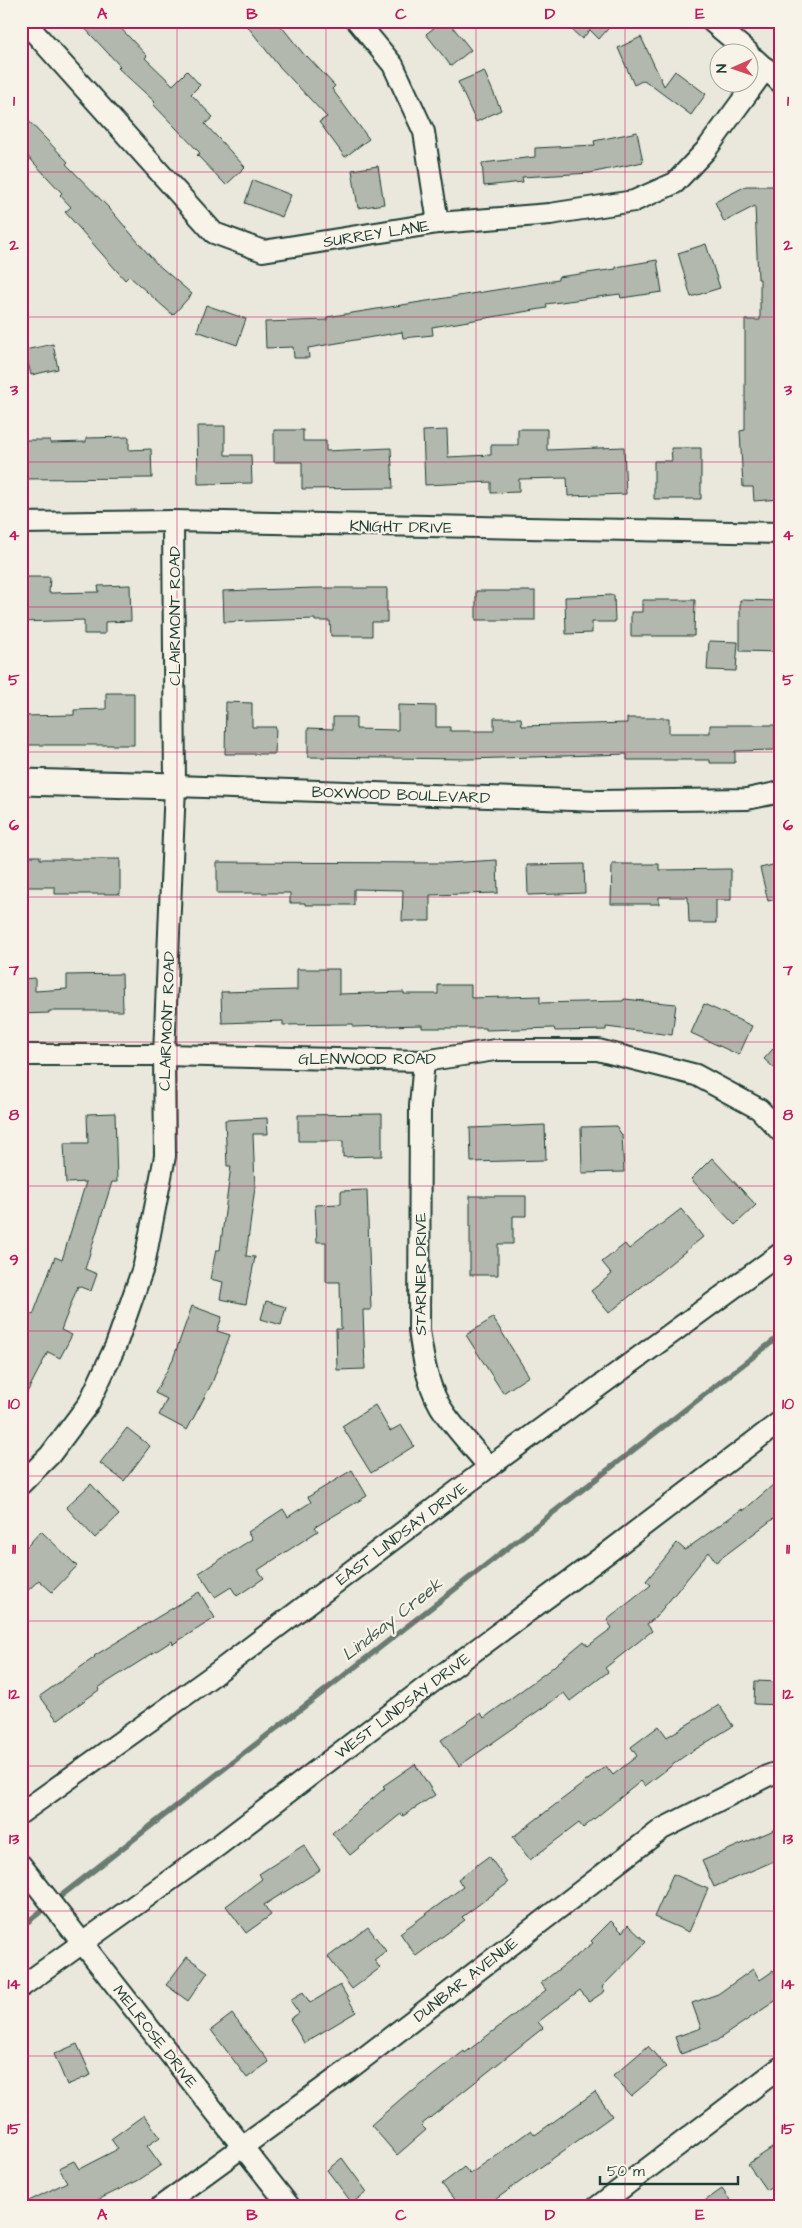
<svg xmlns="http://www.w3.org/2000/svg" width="802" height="2228" font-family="'Architects Daughter',sans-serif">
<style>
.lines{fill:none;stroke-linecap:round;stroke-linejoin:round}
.stream{stroke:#6a7c72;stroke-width:5.5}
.building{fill:#b2b8ae;stroke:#1f3d34}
.minor-casing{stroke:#1f3d34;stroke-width:24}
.tertiary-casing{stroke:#1f3d34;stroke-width:29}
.minor{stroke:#f7f3e8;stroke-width:20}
.tertiary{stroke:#f7f3e8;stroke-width:25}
.grid{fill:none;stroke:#c2185b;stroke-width:1;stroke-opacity:0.55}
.labels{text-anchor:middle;stroke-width:4.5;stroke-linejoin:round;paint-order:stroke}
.street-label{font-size:16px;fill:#1f3d34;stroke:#f7f3e8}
.water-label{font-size:18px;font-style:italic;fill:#445c53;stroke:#f7f3e8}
.neatline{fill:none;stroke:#c2185b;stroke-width:2}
.grid-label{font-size:16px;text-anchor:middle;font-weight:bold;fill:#c2185b}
</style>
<rect width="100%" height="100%" fill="#eae8dd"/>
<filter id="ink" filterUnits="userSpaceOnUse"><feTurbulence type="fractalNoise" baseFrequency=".02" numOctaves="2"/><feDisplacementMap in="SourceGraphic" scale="10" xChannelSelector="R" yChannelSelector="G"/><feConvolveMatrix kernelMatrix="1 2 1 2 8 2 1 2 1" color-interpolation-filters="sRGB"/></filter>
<g filter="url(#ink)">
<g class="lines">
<!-- stream -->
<path class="stream" d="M21,1927l760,-592"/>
</g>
<!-- building -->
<g class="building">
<path d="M78,21h36l33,35 -2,2 28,27 14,-14 13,14 -9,9 22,23 -8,7 40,43 -19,18 -29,-30 3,-2 -47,-49 2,-2 -37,-34 2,-2z"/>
<path d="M255,21h22l29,36 1,-1 28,30 -3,3 37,50 -24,18 -26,-35 8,-5 -50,-53 -29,-37z"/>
<path d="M443,21h5l23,29 -20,16 -25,-32z"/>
<path d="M562,21h53l-16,18 -9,-9 -8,9z"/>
<path d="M641,37l23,49 11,-15 31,23 -15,21 -47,-35 -10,5 -16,-37z"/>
<path d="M484,71l17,39 -25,12 -18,-40z"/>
<path d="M21,113l47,49 -2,2 43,44 47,55 36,31 -19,21 -44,-39 -4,4 -60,-68 6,-5 -11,-12 2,-2 -41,-44z"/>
<path d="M637,132l6,30 -53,11 -68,4 1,5 -39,4 -2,-23 53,-6v-9l60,-3 -1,-4z"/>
<path d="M378,166l6,38 -26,4 -6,-38z"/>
<path d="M253,180l38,15 -9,22 -37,-14z"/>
<path d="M746,186h35v220h-6l5,93 -26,2 -1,-14h-10l-3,-56 5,-1v-110h15v-41h-2l-3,-73 -31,16 -9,-20z"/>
<path d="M706,244l14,44 -29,9 -13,-44z"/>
<path d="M657,260l5,32 -41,6 -1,-4 -74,10 1,4 -115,19 1,8 -30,3 -1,-6 -94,16 1,10h-15l-1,-11 -27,1 -1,-26 62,-2v-3l231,-37v-3l58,-8v-2z"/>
<path d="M206,305l40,14 -9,26 -40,-14z"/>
<path d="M53,344l5,25 -27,6 -6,-25z"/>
<path d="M197,426h28v29h26l1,28 -54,1z"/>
<path d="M518,429h29v21l77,-3 2,47 -58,2 -1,-18 -48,1v13l-28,1v-11l-66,3 -2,-54 24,-1 1,27 43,-2v-10h27z"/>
<path d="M274,430h29v11h23v10l65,-3 2,40 -91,1v-27h-28z"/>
<path d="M129,437v13l22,-1 1,29 -131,1v-39h29v3l36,-1v-4z"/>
<path d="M671,448h30v51h-47v-38h18z"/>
<path d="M21,577h29l-1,16 50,-1 -1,-6 32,-1 1,36 -26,1v12h-21v-14l-63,2z"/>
<path d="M315,588h72v34h-15v14h-41l-1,-15h-15v-2l-91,3 -1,-31z"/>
<rect x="476" y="591" width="59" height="29"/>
<path d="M614,595l1,27h-23v11l-26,1 -1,-37z"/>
<path d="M642,600h53l-1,36h-63v-24h11z"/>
<path d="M740,600l41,1v51l-41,-1z"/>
<path d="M709,641l29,1 -2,29 -29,-1z"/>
<path d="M106,693h28v52h-113v-29l53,-1v-5l32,-1z"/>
<path d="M226,702l26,1v24h24l-1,27h-50z"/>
<path d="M398,705l38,1v21h14v4h44v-13h27l1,8 105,-3v-5h42v15h41v-8h65v25l-40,1v12h-25v-3h-83v-6l-158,5 -161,-2v-29l25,1v-12h23v12l42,1z"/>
<path d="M21,856h19v3h80v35h-65v-7h-34z"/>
<path d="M497,860l1,33 -68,2v26h-28l1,-31 -49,-1v16h-49v-2h-15v-10h-73v-31l231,1z"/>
<path d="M781,863v35l-13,3 -8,-33z"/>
<path d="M584,864l1,29 -57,2 -1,-30z"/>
<path d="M612,864h47v6l72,-1v31h-15v23h-27l-1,-26h-29v7h-48z"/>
<path d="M297,969h42v25l65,-2v2h34v-9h33v13l69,-2v7l83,-2 1,-2 52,5 -4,31 -66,-8v3l-51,1 -1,-3 -68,2v-2h-64v-3l-69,2v-3l-70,1v-4l-61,2 -1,-31 76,-2z"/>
<path d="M122,974l1,37h-74v2l-28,1v-35l14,-1v13l32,-2v-14z"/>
<path d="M704,1004l48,22 -13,29 -48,-22z"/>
<path d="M781,1040v34l-17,-15z"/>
<path d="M115,1113l2,69h-5l-27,87 12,5 -6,17 -13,-5 -17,44 11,5 -12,23 -12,-6 -27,52v-79l7,-13 5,3 22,-58 7,3 24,-78 -20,1 -2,-40h24l-1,-29z"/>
<path d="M382,1114v42l-39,1v-16h-45v-26z"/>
<path d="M267,1118l1,16h-15l2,53 -9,69 9,1 -9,47 -26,-5 3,-17 -13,-3 6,-29h4l11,-84h-4l-2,-46z"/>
<path d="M545,1125l1,35 -75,2 -1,-34z"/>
<path d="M616,1126l6,9 2,37 -42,1 -1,-46z"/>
<path d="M712,1158l44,47 -21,20 -44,-46z"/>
<path d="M367,1190l4,120h-8l2,59 -28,1 -1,-41h5l-1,-47h-14v-40h-9l-2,-37 26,-1v-13z"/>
<path d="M470,1196h56v20h-13v28h-15v31h-28z"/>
<path d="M681,1209l22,28 -94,76 -18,-22 21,-17 -10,-12 23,-18 4,5z"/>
<path d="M266,1301l20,6 -5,18 -20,-6z"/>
<path d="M192,1306l30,11 -5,14 13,4 -18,48 -25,47 -28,-15 8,-16 -12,-6 18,-34z"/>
<path d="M493,1318l36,58 -26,17 -37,-58z"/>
<path d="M375,1405l15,26 11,-6 13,21 -43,27 -29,-47z"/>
<path d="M127,1428l23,18 -26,35 -24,-18z"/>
<path d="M352,1470l15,26 -52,31 3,4 -60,39 6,8 -27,18 -6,-9 -16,10 -16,-24 53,-34 -4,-7 35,-23 5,8 23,-15 -3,-5z"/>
<path d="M781,1478v35l-65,49 -7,-10 -54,66 -8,6 5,7 -47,37 3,4 -38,29 -6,-8 -105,73 -18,-26 40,-27 3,5 64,-47 36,-30 4,5 24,-18 -5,-8 44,-35 -5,-4 31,-38 8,7 57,-41 1,2z"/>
<path d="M91,1484l28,31 -24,23 -29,-31z"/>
<path d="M41,1531l36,35 -25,26 -13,-12 -18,17v-44z"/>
<path d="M199,1592l16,26 -42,26 -1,-3 -74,47 1,2 -42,30 -17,-24 55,-39 -1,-1z"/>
<path d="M755,1681l26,1v23l-27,-1z"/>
<path d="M719,1705l14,21 -50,31 -38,29 -4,-5 -58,47 -4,-5 -49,37 -17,-23 93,-71 7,9 24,-19 -6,-9 28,-21 8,11z"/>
<path d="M415,1764l20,31 -32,21 -1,-3 -52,42 -18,-22 53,-45 -2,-2z"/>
<path d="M781,1827v31l-67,29 -12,-26z"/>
<path d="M304,1845l16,25 -56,35 7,10 -25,18 -20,-27 36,-27 -3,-5z"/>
<path d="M489,1856l19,27 -46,34 3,3 -49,36 -16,-23 63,-46 -5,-8z"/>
<path d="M673,1874l35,15 -19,43 -35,-15z"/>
<path d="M611,1921l11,11 6,-7 18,17 -44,45 3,4 -16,11 -9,-12 -42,32 5,6 -122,97 5,5 -29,25 -26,-30 39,-34 2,1 52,-41 1,2 81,-63 -5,-7 52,-40 -2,-2z"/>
<path d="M368,1927l18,24 -12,9 6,8 -28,21 -24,-32z"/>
<path d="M187,1957l21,15 -20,29 -22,-16z"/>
<path d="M753,1969l7,11 13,-9 8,12v14l-65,44 -35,13 -6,-17 26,-9 -9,-25 26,-9z"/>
<path d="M340,1985l16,27 -52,31 -14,-24 9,-6 -9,-13 13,-8 7,11z"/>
<path d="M232,2014l37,48 -22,16 -36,-48z"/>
<path d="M77,2044l14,31 -24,10 -13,-31z"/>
<path d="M648,2046l18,21 -35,29 -18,-20z"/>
<path d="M595,2092l17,24 -127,91h-25l-18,-23 22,-17 6,7 61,-44 4,5z"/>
<path d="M144,2115l16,22 -13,9 14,19 -22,15 -56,27h-62v-2l46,-23 -8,-14 15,-7 5,8 39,-20 -7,-10z"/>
<path d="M781,2142v38l-15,10 -18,-26z"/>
<path d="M342,2158l25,34 -15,11 -25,-33z"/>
<path d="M722,2189l13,18h-39z"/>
</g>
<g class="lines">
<!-- minor casing -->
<g class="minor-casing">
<g id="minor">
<path d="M24,21l190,212 49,18 175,-28 112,-9 84,-13 41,-18 31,-33 60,-82"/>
<path d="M357,21l36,44 31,67 14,91"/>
<path d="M711,21l37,31"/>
<path d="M755,59l26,24"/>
<path d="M21,523l152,-2 608,12"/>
<path d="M175,786l424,15 148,-2 34,-7"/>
<path d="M21,1055h143l260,6 71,-11h103l98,25 63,34 22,23"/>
<path d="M424,1061l-4,45 -1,224c4,29 9,61 27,85 13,18 29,35 43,52"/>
<path d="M21,1484l29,-29 39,-52 27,-58 28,-80 21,-109 -1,-101 11,-269 -2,-265"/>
<path d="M21,1813l194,-139 274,-207 292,-214"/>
<path d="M21,1865l269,342"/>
<path d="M21,1987l198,-142 216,-165 175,-129 171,-130"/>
<path d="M160,2207l188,-137 314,-241 105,-53 14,-5"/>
<path d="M597,2207l184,-140"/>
</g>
</g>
<!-- tertiary casing -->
<g class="tertiary-casing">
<path id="tertiary" d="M21,782l154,4"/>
</g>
<!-- minor -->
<use href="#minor" class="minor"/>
<!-- tertiary -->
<use href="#tertiary" class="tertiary"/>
</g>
</g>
<!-- grid -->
<path class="grid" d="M177,21v2186M326,21v2186M476,21v2186M625,21v2186M21,172h760M21,317h760M21,462h760M21,607h760M21,752h760M21,897h760M21,1042h760M21,1186h760M21,1331h760M21,1476h760M21,1621h760M21,1766h760M21,1911h760M21,2056h760"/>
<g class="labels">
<!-- street labels -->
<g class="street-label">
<text transform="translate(376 233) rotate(-9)" y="6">SURREY LANE</text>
<text transform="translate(401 526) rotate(1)" y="6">KNIGHT DRIVE</text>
<text transform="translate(174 616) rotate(-90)" y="6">CLAIRMONT ROAD</text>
<text transform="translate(401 794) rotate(2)" y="6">BOXWOOD BOULEVARD</text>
<text transform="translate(166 1021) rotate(-88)" y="6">CLAIRMONT ROAD</text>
<text x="367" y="1064">GLENWOOD ROAD</text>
<text transform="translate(420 1274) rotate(-90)" y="6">STARNER DRIVE</text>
<text transform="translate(401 1533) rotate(-37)" y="6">EAST LINDSAY DRIVE</text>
<text transform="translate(402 1705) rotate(-37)" y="6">WEST LINDSAY DRIVE</text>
<text transform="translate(465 1979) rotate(-38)" y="6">DUNBAR AVENUE</text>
<text transform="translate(156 2036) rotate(52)" y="6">MELROSE DRIVE</text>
</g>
<!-- water labels -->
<g class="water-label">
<text transform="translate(392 1619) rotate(-38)" y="6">Lindsay Creek</text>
</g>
</g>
<!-- margin -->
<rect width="802" height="2228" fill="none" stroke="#f7f3e8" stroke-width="55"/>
<!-- north arrow -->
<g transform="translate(734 68) rotate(268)"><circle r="24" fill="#f7f3e8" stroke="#a1aaa0"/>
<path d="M0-4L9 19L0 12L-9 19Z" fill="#d1495b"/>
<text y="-8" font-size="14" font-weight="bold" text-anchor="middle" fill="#1f3d34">N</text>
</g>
<!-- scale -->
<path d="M600 2176v8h138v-8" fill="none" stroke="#1f3d34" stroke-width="2.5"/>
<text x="607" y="2176" font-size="15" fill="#1f3d34" stroke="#f7f3e8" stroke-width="4" paint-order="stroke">50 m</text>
<rect x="28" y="28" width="746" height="2172" class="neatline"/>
<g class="grid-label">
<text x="102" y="19">A</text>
<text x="252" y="19">B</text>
<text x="401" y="19">C</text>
<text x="550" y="19">D</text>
<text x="700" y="19">E</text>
<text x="14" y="106">1</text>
<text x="788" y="106">1</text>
<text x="14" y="250">2</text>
<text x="788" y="250">2</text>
<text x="14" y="395">3</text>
<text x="788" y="395">3</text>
<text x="14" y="540">4</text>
<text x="788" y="540">4</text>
<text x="14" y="685">5</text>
<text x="788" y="685">5</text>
<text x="14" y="830">6</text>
<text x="788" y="830">6</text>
<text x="14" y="975">7</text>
<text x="788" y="975">7</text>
<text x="14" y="1120">8</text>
<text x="788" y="1120">8</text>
<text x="14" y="1265">9</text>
<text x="788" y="1265">9</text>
<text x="14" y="1409">10</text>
<text x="788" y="1409">10</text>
<text x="14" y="1554">11</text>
<text x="788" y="1554">11</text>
<text x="14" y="1699">12</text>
<text x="788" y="1699">12</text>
<text x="14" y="1844">13</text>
<text x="788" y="1844">13</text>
<text x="14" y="1989">14</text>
<text x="788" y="1989">14</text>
<text x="14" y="2134">15</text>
<text x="788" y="2134">15</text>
<text x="102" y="2220">A</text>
<text x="252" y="2220">B</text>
<text x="401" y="2220">C</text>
<text x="550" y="2220">D</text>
<text x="700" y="2220">E</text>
</g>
</svg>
